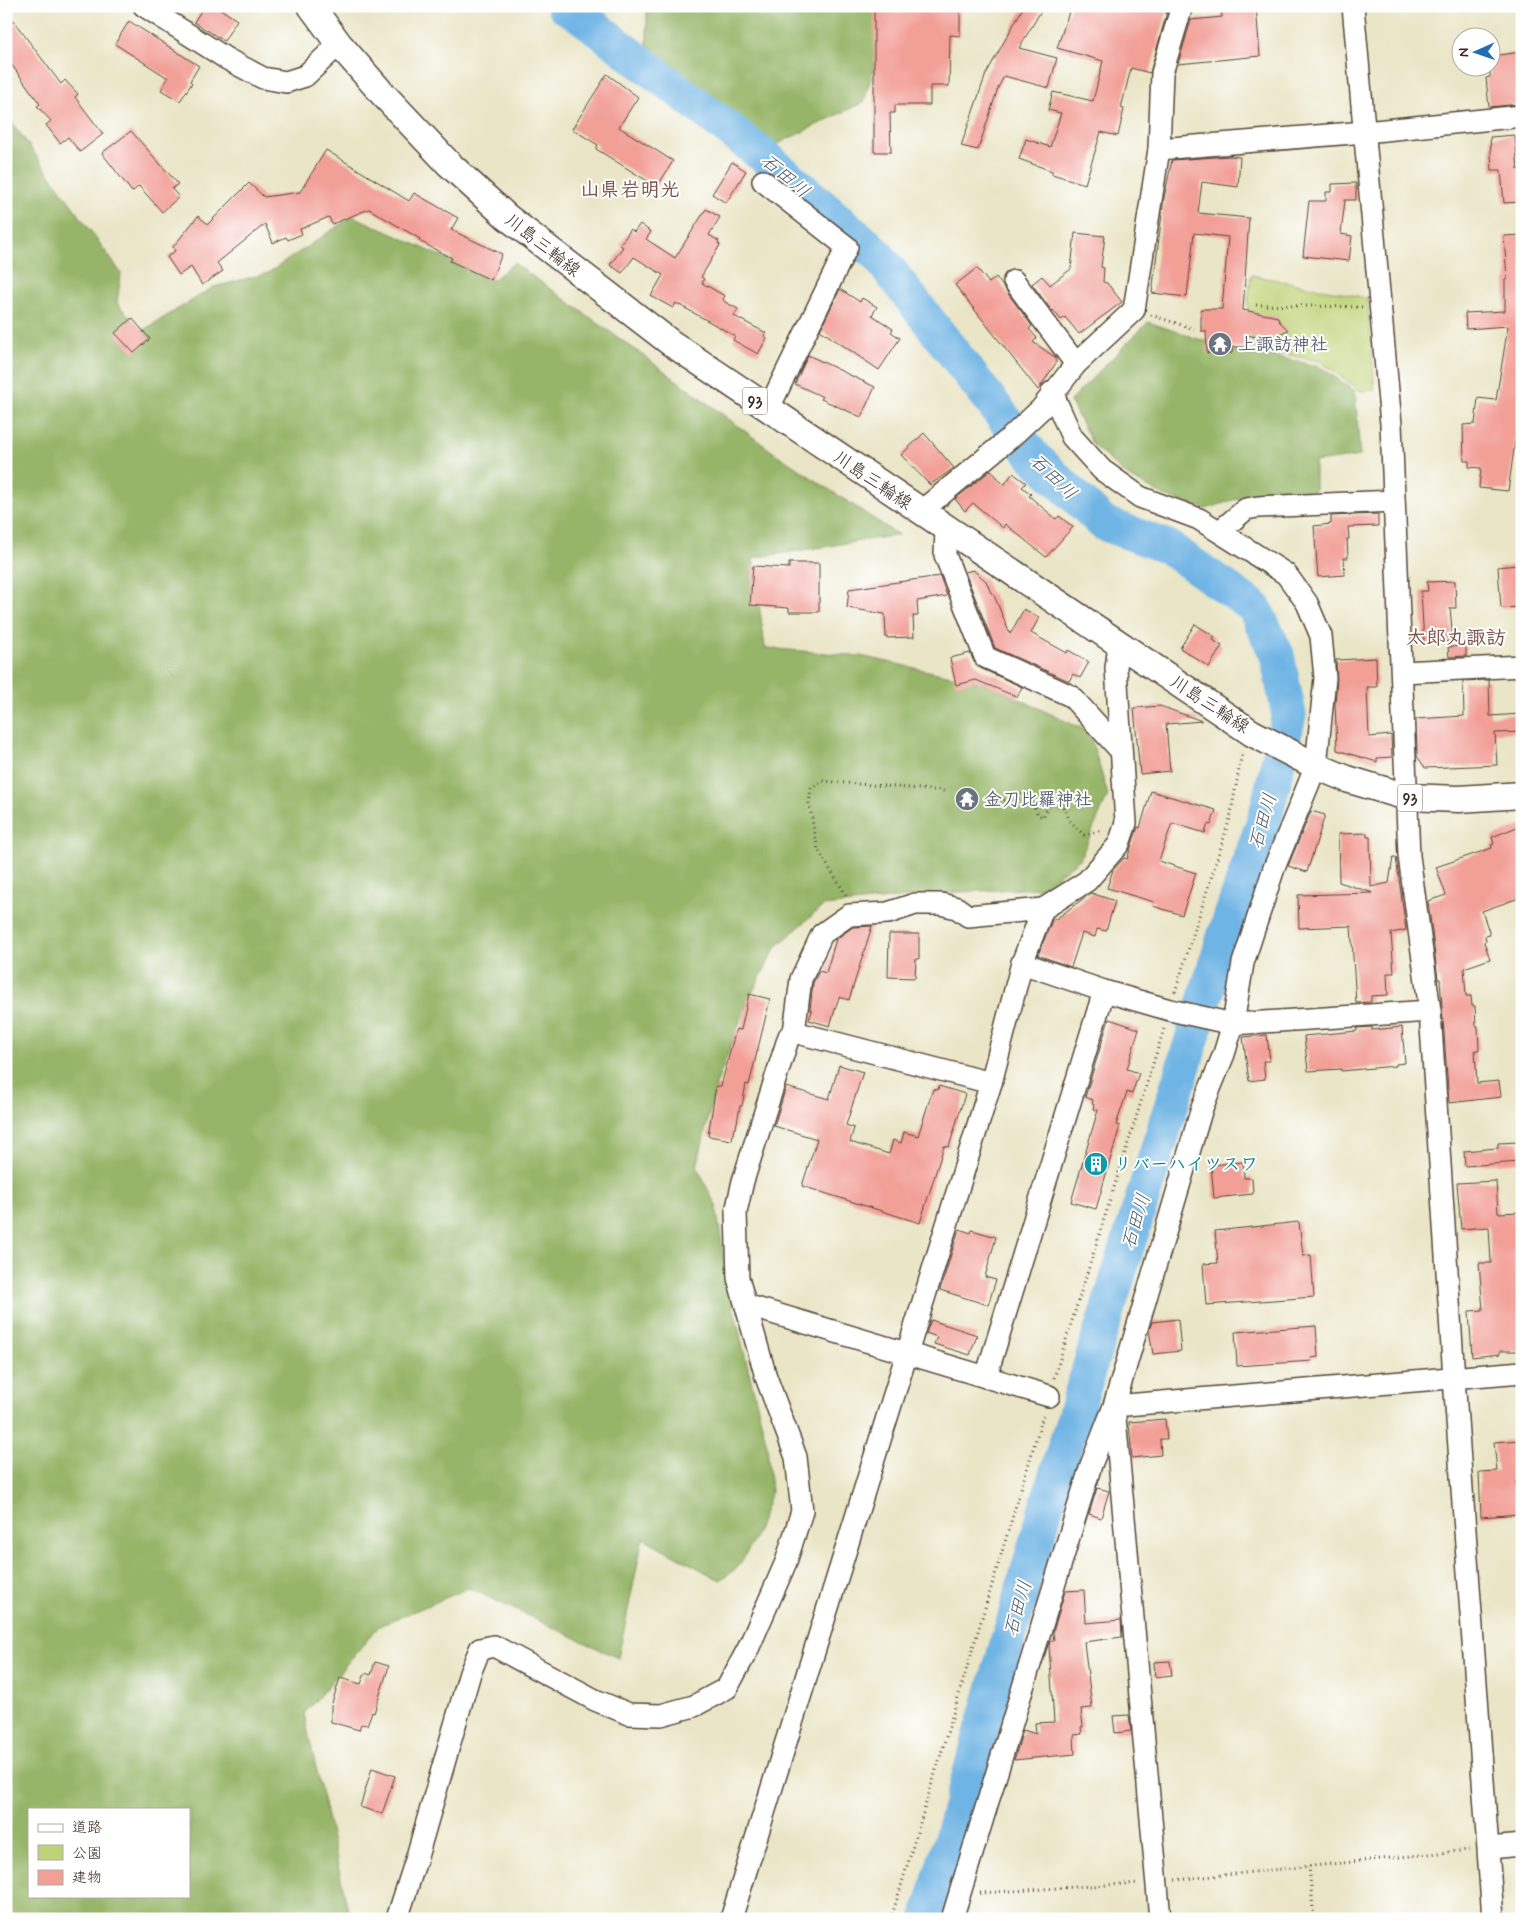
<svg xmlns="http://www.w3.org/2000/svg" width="1528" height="1925" font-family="Mynerve,'Klee One',sans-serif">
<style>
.green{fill:#bed377;stroke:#7c7e4a}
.forest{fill:#96b568;stroke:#687043;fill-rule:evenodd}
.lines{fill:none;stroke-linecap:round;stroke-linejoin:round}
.river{stroke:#6eb4e4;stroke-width:35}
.building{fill:#f29f96}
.minor-casing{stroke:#554637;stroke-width:24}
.major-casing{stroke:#554637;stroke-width:29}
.path{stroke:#554637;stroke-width:3;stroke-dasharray:1 4;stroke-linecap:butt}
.minor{stroke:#fff;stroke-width:21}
.major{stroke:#fff;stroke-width:26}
.labels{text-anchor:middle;stroke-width:4;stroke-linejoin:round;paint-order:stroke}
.shield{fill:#fff;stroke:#766a62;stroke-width:1}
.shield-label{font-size:16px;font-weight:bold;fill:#3b2a1e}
.street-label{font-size:18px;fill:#3b2a1e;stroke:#fff}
.worship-label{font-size:18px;font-weight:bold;fill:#5b616d;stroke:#fff;text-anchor:start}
.culture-label{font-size:18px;font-weight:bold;fill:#0d838f;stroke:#fff;text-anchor:start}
.water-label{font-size:19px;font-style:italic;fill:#4d5a63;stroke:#fff}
.quarter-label{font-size:20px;font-weight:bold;fill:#7b5348;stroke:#fff}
</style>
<rect width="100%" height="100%" fill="#fff"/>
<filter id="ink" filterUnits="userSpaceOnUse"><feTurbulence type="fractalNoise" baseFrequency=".02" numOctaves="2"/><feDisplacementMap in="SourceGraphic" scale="10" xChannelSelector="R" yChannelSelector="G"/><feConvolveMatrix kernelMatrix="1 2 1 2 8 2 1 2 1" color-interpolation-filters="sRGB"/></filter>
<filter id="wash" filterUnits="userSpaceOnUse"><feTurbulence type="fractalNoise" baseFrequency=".0096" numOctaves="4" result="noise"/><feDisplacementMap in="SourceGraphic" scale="20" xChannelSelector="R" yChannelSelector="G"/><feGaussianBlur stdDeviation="1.12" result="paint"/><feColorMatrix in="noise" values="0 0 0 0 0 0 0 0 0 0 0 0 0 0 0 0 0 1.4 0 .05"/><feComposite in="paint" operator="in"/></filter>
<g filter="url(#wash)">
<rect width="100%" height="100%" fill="#eae5c6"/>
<!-- green -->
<path class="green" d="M1251,275l116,23 8,92 -14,1 -41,-30 -67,-13 -5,-45z"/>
<!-- forest -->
<g class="forest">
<path d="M647,6h244l-27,96 -101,49 -116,-106z"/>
<path d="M6,114l115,159 -4,30 25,28 72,-44 54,-14 85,-57 140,64 21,-17 130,93 129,96 125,83 -145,23 12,90 96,8 126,28 102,48 19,63 -28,64 -38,29 -85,4 -134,14 -47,41 -29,56 -32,85 -18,79 19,39 13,84 38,155 4,47 -17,48 -16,27 -18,13 -77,-42 -25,120 -149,-70 -90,38 -75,88 46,205h-344zM29,1809h160v87h-160z"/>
<path d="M1148,322l97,33 13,-2 61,13 36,25 5,65 -45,6v29l-64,3 -45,15 -42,-13 -38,-21 -33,-30 -23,-44z"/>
</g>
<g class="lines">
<!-- river -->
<path class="river" d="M564,6l14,8 191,146 107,93 158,204 69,66 65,24 86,60 23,48 12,60 -23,99 -42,123 -174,557 -122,425"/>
</g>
<g id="blocks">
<!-- building -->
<g class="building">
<path d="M204,6h12l21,14 -13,21 -30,-19z"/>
<path d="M874,6h86v30l-10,-1 -1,51h-19v19h-35v8h-5l1,39h-17z"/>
<path d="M1024,6h20l-25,42 38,10 -8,30 -45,-12 -6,12 -20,62 -17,-4 25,-72z"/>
<path d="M1071,6h76l20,6 -17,61 -19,-5 -10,40 3,1 -6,27 -17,-4 -16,52 -33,-10v-3l-33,-12 7,-20 24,8 11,-34 -13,-3 5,-18 40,9 10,-40 -46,-13z"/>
<path d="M1221,6h35l4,50 -82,8 13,-44 31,-3z"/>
<path d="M6,11l55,73 4,-4 13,14 -3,3 28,37 -23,18 -12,-15 -8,6 -14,-18 5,-4 -14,-15 3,-2 -34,-47z"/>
<path d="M129,21l70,45 -9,15 2,2 -12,18 -19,-11 7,-12 -53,-34z"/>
<path d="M1522,52v18h-2l1,14h-3l2,20 -31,3 -3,-29 4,-1v-21z"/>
<path d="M607,74l31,23 -19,30 54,34 -16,26 -61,-38 2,-4 -26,-16z"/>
<path d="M131,131l47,53 -6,5 7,8 -17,15 -23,-26 -7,6 -30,-39z"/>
<path d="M1515,135l3,35h4v32l-18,1 -3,-33h-9l-2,-33z"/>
<path d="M326,150l83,51 5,-8 44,25 -7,12 51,24 -11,26 -41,-19 2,-3 -33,-17 1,-2 -51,-30 -37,15 -3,-7 -29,12 2,5 -14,6 -2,-3 -13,6 -8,-19 -48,39 6,8 -21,14 -11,-18 -12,8 -12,-18 8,-6 -2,-4 25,-31 10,8 41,-41 15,14 36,-5z"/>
<path d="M1230,156l10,1 -2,30 -36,-5 -4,31 51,5 -6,92 35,7 1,4 9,9 -22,10 -18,-5 -1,12h-15v6h-25l-1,-22h-5v-22h21l6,-72 -34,-4 -7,64 -35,-4 12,-95 8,-38z"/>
<path d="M732,162l14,9 -20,32 -14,-9z"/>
<path d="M1356,183v17h-11l-4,34 11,2 -3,25 -46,-5 6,-55h17v-9h6v-8z"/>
<path d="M706,209l14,8 -11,18 10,6 -1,2 2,2 -19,32 3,2 -2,4 23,13 -2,3 2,3 13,7 -4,7 32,17 -2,3 3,2 -9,16 -25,-14 2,-4 -59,-33 -3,5 -22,-12 12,-21 -29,-18 -12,16 -12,-8 13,-18 -3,-2 11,-16 3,3 6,-8 11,8 -5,7 29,19z"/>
<path d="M1075,233l30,3 -4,31 3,1 -1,14 4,1 15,19 -43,32 -14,-17 -4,3 -8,-10 -1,1 -20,-27 10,-8 8,9 21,-16z"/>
<path d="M1522,235v158l-14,98 -29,-3 2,-20 -12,-1v-6h-5l-1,-36 12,-1 3,-26 18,2 12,-74 -42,3 -1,-16 40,-2v-31l2,-1 -3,-43z"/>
<path d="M977,268l12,15 7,-6 36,49 -3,3 8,9 -4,4 23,16v5l-18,27 -83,-105z"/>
<path d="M840,289l20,13 2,-4 15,9 -5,8 21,14 -2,3 9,6 -21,32 -59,-40z"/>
<path d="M132,318l18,21 -16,14 -19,-20z"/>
<path d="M808,355l67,32 -14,30 -40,-18 2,-2 -28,-13z"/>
<path d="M924,433l30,35 -24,17 -29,-30z"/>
<path d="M991,470l13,15 9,-12 13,10 -4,4 9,7 -2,2 27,23 3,-3 14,11 -27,30 -41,-33 -2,4 -30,-25 -8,8 -10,-12z"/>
<path d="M1378,514v12l-30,1 1,12h-2l1,19h-4l1,17 -27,2 -4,-51 17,-2v-8z"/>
<path d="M789,563h30v49h-30v-4l-39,-3 3,-39 36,2z"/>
<path d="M1517,565l3,42 -19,1 -3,-41z"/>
<path d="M973,570l13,11 5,12h2l17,41 14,-25 15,9 -8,15 36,20 1,-3 21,12 -9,16 -7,-4 -4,7 -74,-33 -30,-76z"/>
<path d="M940,576l7,20 -30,5 1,15h-5l1,21 -28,1 -1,-24 -38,-6 2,-19z"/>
<path d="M1455,581l1,27h-6l3,33 -29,2 -3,-52h7l-1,-9z"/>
<path d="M1195,624l20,13 -2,3 9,6 -13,21 -29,-19z"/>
<path d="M1466,646v10l-17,1 -1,-10z"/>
<path d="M970,653l4,9 6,6 42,19 -5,10 -41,-17 -20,5 -6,-27z"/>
<path d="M1376,658l1,29h-10l2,50 22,-2 1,22 -15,1v4l-40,-12 -2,-46 2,-25 -1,-19z"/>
<path d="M1489,680l1,36 32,-2v18l-27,1 2,32 -72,3 -8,-12 -1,-37 48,-3 -1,-35z"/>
<path d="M1160,706l42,15 -36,3 4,47 -30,3 -6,-66z"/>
<path d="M1151,791l65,19 -5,15 -3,-1 -3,9 -33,-10 -13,38 37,12 -14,42 -29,-9 1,-4 -47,-14 6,-18 11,-12 3,1 11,-32 2,1z"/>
<path d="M1311,811l14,4 -18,57 -19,-6z"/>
<path d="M1522,825v72l-40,14 8,24 -5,1 1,5 -2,1 6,17 -26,9 2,28h5l1,10h3l1,20h2l1,24h-4l2,33 22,-2 2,16 -52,6 -9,-124h-2l-10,-78 18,-6 -10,-28 56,-19 -1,-3 3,-1 -2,-7z"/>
<path d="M1367,833v4h3l1,50 18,-4 4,-26h3l10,73 -15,3 3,40h-7l1,22 -17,1v6l-15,1 -5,-77 -52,2 -1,-33 75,-2 -34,-11 -1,-48z"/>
<path d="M1091,893l24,8 -9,30 -9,-2 -2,8 -13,-4 -11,34 -33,-12 15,-37 3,1z"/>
<path d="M872,926l-23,74 -10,-3 -9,29 -21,-6 3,-9 -2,-1 3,-27 6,-12 7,2 10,-34 17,-12z"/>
<path d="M889,934h30v25h-3l-1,19 -27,-1z"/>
<path d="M749,994l21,5 -21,86 -3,-1 -4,22h-2l-4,22h-2l-2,12 -24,-4 8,-50h5l15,-57 5,1z"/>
<path d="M1109,1019l30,10 -12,40 12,4 -7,21 -5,-2 -11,33 4,1 -24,83 -25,-7 27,-92 -5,-1 1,-4 -2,-1 1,-4 -8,-3z"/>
<path d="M1372,1027v3l30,-3 3,36 -9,1v2l-55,5v-2l-33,2 -4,-35 53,-5v-3z"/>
<path d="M1267,1035l3,26h-7l2,18 -16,2 -6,-44z"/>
<path d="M839,1065l24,7 -17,53 8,3 -4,14 39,12 4,-14 8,3 3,-11 14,4 15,-47 5,1 1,-4 26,8 -16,53 -5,-1 -24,77 -118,-37 15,-47 -43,-13 12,-39 43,12z"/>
<path d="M1519,1142l1,20 -55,4 -1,-15 34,-3v-5z"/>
<path d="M1243,1162l1,16h8l1,16 -39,4 -3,-33z"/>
<path d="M1496,1181l2,32 24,-1v139h-22v3l-28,3 -3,-46 14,-1 -4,-47h12l-2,-36 -28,2 -4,-46z"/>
<path d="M1299,1222l4,34 8,-1 3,42 -108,8 -3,-41 15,-1 -3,-32z"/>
<path d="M959,1229l12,4 1,-3 24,7 -11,40 11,3 -8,25 -48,-15z"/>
<path d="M1178,1319l3,32 -28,3 -4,-24 3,-8z"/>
<path d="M931,1320l46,15 -7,20 -36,-11 3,-7 -11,-4z"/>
<path d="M1316,1326l2,31 -7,1 1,3 -75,5 -2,-34z"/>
<path d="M1165,1419l2,20h-7l1,16 -29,3 -3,-36z"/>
<path d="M1522,1440v40l-6,1 3,33 -38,3 -2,-45 18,-1 -3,-29z"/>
<path d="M1097,1488l12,3 -8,27 -12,-4z"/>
<path d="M1084,1590l2,33 35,-3 1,17 -38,5 8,66 -11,1 2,18h-2l1,7 -8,1 1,19 -61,6 9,-30 13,4 -1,-11 19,-1 -5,-76 1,-5h4l-1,-9 12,-41z"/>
<path d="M1170,1661l2,14 -17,2 -1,-15z"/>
<path d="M375,1662l14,4 -15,47 -2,-1 -5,13 -6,-1 -2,6 -28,-8v-16l9,-28 21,6 4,-11 6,2z"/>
<path d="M1129,1715l2,16 -16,2 -2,-17z"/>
<path d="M372,1768l23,8 -13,38 -22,-7z"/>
</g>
</g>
</g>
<g filter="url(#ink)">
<use href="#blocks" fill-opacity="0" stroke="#554637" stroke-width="1"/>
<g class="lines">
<!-- minor casing -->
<g class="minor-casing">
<g id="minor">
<path d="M144,6l83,53 36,19 23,4 19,-6 34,-32"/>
<path d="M1353,6l38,418 18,432 21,155 24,367 39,541"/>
<path d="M1159,149l206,-17 157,-16"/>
<path d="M763,181l84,66 -79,163"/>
<path d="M1014,281l62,83"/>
<path d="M920,512l90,-74 31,-29 35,-45 58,-54 25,-161 3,-76 20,-67"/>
<path d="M946,529l-1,26 40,102 86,39 49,54"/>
<path d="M1220,531l26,-22 12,-2 136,-6"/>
<path d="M1402,672l120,-6"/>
<path d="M1022,963l82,28 66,19 63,14 197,-13"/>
<path d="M794,1032l7,-53 21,-45 27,-19 39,-2 27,-9h26l16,4 11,8 75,-7"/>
<path d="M746,1305l303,91"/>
<path d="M986,1377l118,-386"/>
<path d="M1489,1848l33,-3"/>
<path d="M397,1919l19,-59 54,-187 10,-24 14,-3 101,54 34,14 32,1 33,-9 33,-18 21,-39 38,-87 16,-51 -6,-54 -30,-80 -28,-99 -2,-66 7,-31 46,-145 5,-4 197,51"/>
<path d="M731,1919l260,-836 31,-120 21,-54 44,-28 32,-37 7,-21 -10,-155 3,-23"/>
<path d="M952,1919l139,-454 23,-59 88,-298 22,-54 9,-30 10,-61 31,-95 42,-102 9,-88 -4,-42 -14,-33 -21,-29 -87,-55 -59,-22 -38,-27 -30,-33 -20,-45"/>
<path d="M1160,1919l-46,-513 408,-34"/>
</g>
</g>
<!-- major casing -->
<g class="major-casing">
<path id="major" d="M311,6l28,38 42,48 68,72 58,53 164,126 581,390 64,33 31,13 60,18 52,2 63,-4"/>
</g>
<!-- path -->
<g class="path">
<path d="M1256,305l106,2"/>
<path d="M1151,315l43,14"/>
<path d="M999,800h18l6,-8h5l10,23 5,2 10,-22 5,1 12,25 14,14 15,-4 3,1"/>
<path d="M846,895l-28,-45 -9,-47 2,-15 12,-7 121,10"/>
<path d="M1175,992l55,-174 12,-65"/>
<path d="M1054,1378l110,-349"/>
<path d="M1309,1866l5,53"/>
<path d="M1175,1880l294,-30"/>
<path d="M980,1893l159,-10"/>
<path d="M891,1919l152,-503"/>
</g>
<!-- minor -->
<use href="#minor" class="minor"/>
<!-- major -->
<use href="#major" class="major"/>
</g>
</g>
<!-- icons -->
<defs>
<g id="temple-disc" transform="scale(1.25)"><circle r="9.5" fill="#6b7280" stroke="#fff"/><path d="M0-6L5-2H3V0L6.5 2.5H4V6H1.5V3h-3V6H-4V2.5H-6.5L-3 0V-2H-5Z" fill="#fff"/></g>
<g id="building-disc" transform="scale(1.25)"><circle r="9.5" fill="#0f9aa8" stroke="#fff"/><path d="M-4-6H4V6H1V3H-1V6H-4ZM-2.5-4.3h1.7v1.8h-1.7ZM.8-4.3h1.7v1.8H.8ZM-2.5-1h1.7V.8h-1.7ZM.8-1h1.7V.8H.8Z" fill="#fff"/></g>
</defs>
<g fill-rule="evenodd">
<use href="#temple-disc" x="1220" y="344"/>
<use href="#temple-disc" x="967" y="799"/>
<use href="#building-disc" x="1096" y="1164"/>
</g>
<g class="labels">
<!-- shield labels -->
<g class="shield">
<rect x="742.5" y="387.5" width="25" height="27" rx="4"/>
<rect x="1397.5" y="784.5" width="25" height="27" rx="4"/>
</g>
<g class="shield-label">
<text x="755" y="407">93</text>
<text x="1410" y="804">93</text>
</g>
<!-- street labels -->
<g class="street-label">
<text transform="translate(543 245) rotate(38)" y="6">川島三輪線</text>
<text transform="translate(873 480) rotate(34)" y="6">川島三輪線</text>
<text transform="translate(1210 704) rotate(33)" y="6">川島三輪線</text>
</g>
<!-- worship labels -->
<g class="worship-label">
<text x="1238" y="350">上諏訪神社</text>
<text x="984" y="805">金刀比羅神社</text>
</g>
<!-- culture labels -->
<g class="culture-label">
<text x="1114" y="1170">リバーハイツスワ</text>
</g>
<!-- water labels -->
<g class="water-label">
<text transform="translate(786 175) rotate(40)" y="7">石田川</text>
<text transform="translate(1054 476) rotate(44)" y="7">石田川</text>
<text transform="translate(1262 821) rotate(-74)" y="7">石田川</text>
<text transform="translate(1135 1221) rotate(-73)" y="7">石田川</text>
<text transform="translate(1017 1608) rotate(-74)" y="7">石田川</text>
</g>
<!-- quarter labels -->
<g class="quarter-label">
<text x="630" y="196">山県岩明光</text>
<text x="1456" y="644">太郎丸諏訪</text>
</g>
</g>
<!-- margin -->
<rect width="1528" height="1925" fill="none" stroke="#fff" stroke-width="25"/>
<!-- legend -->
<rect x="28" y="1808" width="162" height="90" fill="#ffffff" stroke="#b1aaa5"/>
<rect x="38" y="1824" width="25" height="8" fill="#ffffff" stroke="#b1aaa5"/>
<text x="72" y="1832" font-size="15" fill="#3b2a1e">道路</text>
<rect x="38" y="1845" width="25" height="15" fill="#bed377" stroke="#b1aaa5"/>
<text x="72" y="1858" font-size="15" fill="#3b2a1e">公園</text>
<rect x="38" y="1870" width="25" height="15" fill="#f29f96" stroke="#b1aaa5"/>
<text x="72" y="1882" font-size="15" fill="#3b2a1e">建物</text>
<!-- north arrow -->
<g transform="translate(1476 52) rotate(268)"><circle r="24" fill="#ffffff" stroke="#b1aaa5"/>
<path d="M0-4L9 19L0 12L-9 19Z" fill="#1f6fb2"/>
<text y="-8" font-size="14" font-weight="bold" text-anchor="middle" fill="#3b2a1e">N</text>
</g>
</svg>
